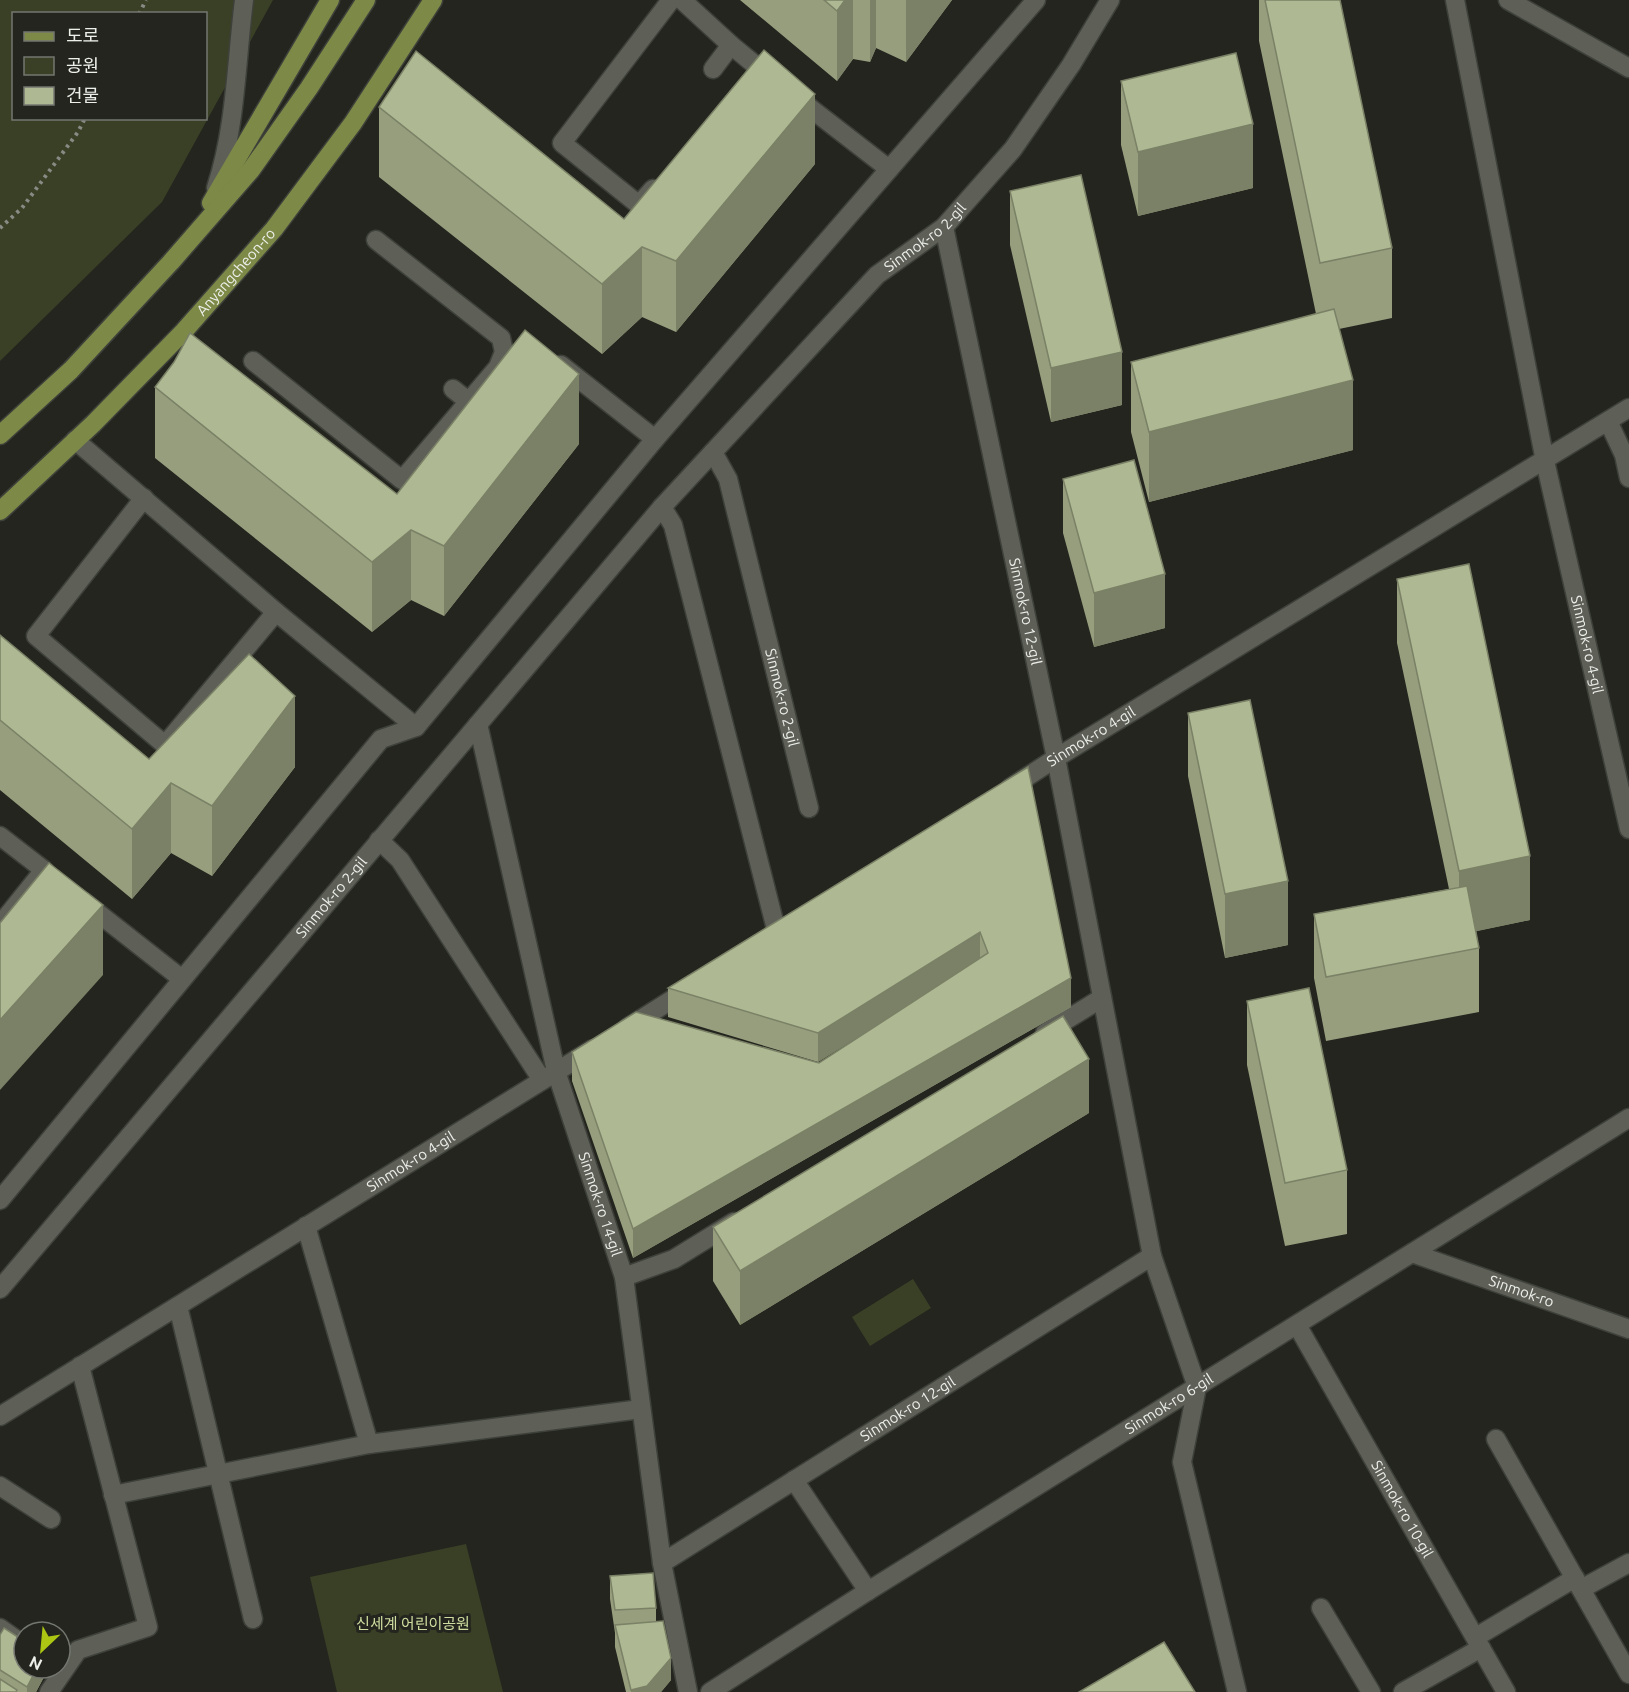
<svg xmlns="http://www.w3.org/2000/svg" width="1629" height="1692" font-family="Ubuntu,'Noto Sans KR',sans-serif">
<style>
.green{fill:#3a4026;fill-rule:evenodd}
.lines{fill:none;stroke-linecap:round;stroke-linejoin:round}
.minor-casing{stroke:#3e403a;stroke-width:21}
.major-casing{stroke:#3e403a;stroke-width:21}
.path{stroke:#888a84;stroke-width:4;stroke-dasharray:3 4.5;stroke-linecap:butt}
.minor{stroke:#5e6058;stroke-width:18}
.major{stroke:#7c8947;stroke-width:18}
.wall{fill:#969e7e}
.shaded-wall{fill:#7a8166}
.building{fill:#aeb892;stroke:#7a8166;stroke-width:1.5}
.labels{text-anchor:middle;stroke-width:6;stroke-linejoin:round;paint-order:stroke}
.street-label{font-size:15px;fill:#edefea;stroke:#23251e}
.park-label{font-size:15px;fill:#cedd9f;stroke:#23251e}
</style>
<rect width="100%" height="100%" fill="#23251e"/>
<!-- green -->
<g class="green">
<path d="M0,0h273l-111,202 -162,159zM14,14h192v104h-192z"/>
<path d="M913,1279l18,29 -61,38 -18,-29z"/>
<path d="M466,1544l37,148h-166l-27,-115z"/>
</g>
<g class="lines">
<!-- minor casing -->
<g class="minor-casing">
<g id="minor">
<path d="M682,0l49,45 40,33"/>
<path id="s1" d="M1455,0l90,461 84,368"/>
<path d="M1508,0l121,68"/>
<path d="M713,69l18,-24"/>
<path d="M796,97l93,72"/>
<path d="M216,188c20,-61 20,-125 28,-188"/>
<path d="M653,189l-14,16 -77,-62 109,-143"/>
<path id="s2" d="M944,227l112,531 96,498 45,131 -15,75 55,230"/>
<path d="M253,361l149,119 96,-113 6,-15 -3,-14 -125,-98"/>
<path d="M561,365l94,74"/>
<path d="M453,389l15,12"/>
<path d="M1608,421l16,34 5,23"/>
<path d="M75,440l201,172 140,115"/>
<path id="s3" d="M713,452l15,27 81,329"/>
<path d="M144,498l-108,138 129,109 111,-133"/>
<path d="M662,507l11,18 104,408"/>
<path id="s4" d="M478,724l78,347 68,206 38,286 26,129"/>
<path id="s5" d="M1010,788l46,-30 573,-350"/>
<path d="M0,836l44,34 -44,55"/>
<path d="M379,840l21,20 142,220"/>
<path d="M84,902l98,77"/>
<path d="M627,1028l60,-38"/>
<path d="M1045,1033l57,-35"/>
<path d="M0,1200l381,-461 35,-12 239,-288 381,-439"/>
<path d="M306,1226l63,218"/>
<path id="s6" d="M1412,1253l217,76"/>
<path d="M624,1277l50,-18 60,-37"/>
<path id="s7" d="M0,1289l662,-782 215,-232 67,-48 69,-78 58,-84 39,-65"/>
<path d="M178,1306l75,313"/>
<path id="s8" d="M1297,1325l209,367"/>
<path id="s9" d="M0,1416l593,-367"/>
<path d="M1496,1439l133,235"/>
<path d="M794,1480l74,111"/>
<path d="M0,1486l51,33"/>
<path d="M113,1495l256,-51 272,-35"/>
<path id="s10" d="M662,1563l490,-307"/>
<path d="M1581,1589l48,-26"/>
<path d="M1321,1608l50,84"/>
<path d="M0,1628l24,17"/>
<path d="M1476,1637l99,-59"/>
<path d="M49,1692l29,-42 70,-23 -68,-261"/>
<path id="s11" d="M710,1692l158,-101 761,-473"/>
<path d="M1403,1692l78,-44"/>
</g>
</g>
<!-- major casing -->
<g class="major-casing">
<g id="major">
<path d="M211,203l119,-203"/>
<path d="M0,435l71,-65 100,-108 80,-92 58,-82 57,-88"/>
<path id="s12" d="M0,511l93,-87 91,-93 90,-102 79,-106 80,-123"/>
</g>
</g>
<!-- path -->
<g class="path">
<path d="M139,14l7,-14"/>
<path d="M0,228l22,-20 56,-76 7,-14"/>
</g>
<!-- minor -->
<use href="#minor" class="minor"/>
<!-- major -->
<use href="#major" class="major"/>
</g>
<!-- wall -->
<g class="wall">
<path d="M740,0h212l-46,62 -30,-14 -6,14 -17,-3 -16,22z"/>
<path d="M1259,0h81l52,248v70l-53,11 14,121 -204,52 -18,-70v-70l185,-48 -57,-273z"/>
<path d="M1121,81l132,107 -115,28 -17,-71z"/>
<path d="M379,107l245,112 191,-55 -139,168 -34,-15 -40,37 -223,-177z"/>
<path d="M1010,191l112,214 -71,17 -41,-177z"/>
<path d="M155,387l242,107 182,-50 -135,172 -33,-16 -39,32 -217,-174z"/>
<path d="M1063,479l102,149 -71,19 -31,-114z"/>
<path d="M1397,579l133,341 -54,11 3,17v64l-153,29 -12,-63v-64l135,-25 -52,-246z"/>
<path d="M0,635l149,124 146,8 -83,109 -41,-23 -39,46 -132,-109z"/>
<path d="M1188,713l100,232 -63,13 -37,-182z"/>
<path d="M1028,767l43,240 -438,251 -61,-177v-29l247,11 63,-41 -64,40 -150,-45v-29z"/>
<path d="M1247,1001l100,169v64l-62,12 -38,-181z"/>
<path d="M1089,1113l-349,212 -27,-44v-54z"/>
<path d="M610,1576l46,32v13l15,59 -10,12h-35l-11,-45v-14l-5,-34z"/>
<path d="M0,1635l44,33v9l-8,15h-36z"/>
</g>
<!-- shaded-wall -->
<g class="shaded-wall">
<path d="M845,0h8v59l-16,22v-70z"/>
<path d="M870,0h6v48l-6,14z"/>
<path d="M906,0h46l-46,62z"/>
<path d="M815,94v70l-139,168v-71z"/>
<path d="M1253,124v64l-115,28v-64z"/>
<path d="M642,247v70l-40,37v-70z"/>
<path d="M1122,352v53l-71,17v-54z"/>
<path d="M579,374v70l-135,172v-70z"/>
<path d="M1353,380v70l-204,52v-70z"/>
<path d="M411,530v70l-39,32v-70z"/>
<path d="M1165,574v54l-71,19v-54z"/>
<path d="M295,696v71l-83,109v-70z"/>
<path d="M171,783v70l-39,46v-70z"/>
<path d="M1530,856v64l-71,15v-64z"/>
<path d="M1288,881v64l-63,13v-64z"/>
<path d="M103,905v70l-103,115v-70z"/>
<path d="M980,932v30l-162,100v-29z"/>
<path d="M1071,978v29l-438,251v-29z"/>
<path d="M1089,1059v54l-349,212v-54z"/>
<path d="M671,1658v22l-10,12h-30v-2z"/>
<path d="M37,1668h7v9l-8,15h-9v-5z"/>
</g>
<!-- building -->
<g class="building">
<path d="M824,0h21l-8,11z"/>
<path d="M1265,0h75l52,248 -72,15z"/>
<path d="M764,50l51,44 -139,167 -34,-14 -40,37 -223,-177 37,-56 208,168z"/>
<path d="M1236,53l17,71 -115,28 -17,-71z"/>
<path d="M1081,175l41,177 -71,16 -41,-177z"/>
<path d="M1334,309l19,71 -204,52 -18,-70z"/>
<path d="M525,330l54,44 -135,172 -33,-16 -39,32 -217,-175 19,-25 16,-29 207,161z"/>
<path d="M1134,460l31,114 -71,19 -31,-114z"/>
<path d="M1469,564l61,292 -71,15 -62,-292z"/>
<path d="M0,635l149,124 100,-105 46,42 -83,110 -41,-23 -39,46 -132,-109z"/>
<path d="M1250,700l38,181 -63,13 -37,-181z"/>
<path d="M1028,767l43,211 -438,251 -61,-177 64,-40 183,51 169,-110 -8,-21 -162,101 -150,-45z"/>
<path d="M49,863l54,42 -103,115v-97z"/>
<path d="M1467,886l12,62 -153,29 -12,-63z"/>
<path d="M1309,988l38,182 -62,13 -38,-182z"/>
<path d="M1063,1016l26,43 -349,212 -27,-44z"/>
<path d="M653,1573l3,35 -41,2 -5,-34z"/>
<path d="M663,1621l8,37 -24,28 -16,4 -16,-65z"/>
<path d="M4,1628l20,13v27h13l-10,19 -27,-17v-35z"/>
<path d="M1164,1642l31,50h-116z"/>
<path d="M0,1679l17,11 -1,2h-16z"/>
</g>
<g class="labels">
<!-- street labels -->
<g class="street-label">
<text dy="5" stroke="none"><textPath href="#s7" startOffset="1402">Sinmok-ro 2-gil</textPath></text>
<text dy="5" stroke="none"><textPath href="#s12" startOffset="336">Anyangcheon-ro</textPath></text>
<text dy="5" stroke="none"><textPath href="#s2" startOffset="393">Sinmok-ro 12-gil</textPath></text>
<text dy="5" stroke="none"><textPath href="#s1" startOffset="658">Sinmok-ro 4-gil</textPath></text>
<text dy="5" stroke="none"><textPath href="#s3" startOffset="256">Sinmok-ro 2-gil</textPath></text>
<text dy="5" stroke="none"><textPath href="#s5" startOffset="96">Sinmok-ro 4-gil</textPath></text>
<text dy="5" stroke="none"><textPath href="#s7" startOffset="513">Sinmok-ro 2-gil</textPath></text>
<text dy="5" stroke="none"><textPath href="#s9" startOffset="483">Sinmok-ro 4-gil</textPath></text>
<text dy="5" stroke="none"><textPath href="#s4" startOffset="496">Sinmok-ro 14-gil</textPath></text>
<text dy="5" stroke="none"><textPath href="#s6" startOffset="116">Sinmok-ro</textPath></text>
<text dy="5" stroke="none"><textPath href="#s11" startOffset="542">Sinmok-ro 6-gil</textPath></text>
<text dy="5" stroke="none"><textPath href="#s10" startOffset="290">Sinmok-ro 12-gil</textPath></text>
<text dy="5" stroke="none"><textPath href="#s8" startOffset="212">Sinmok-ro 10-gil</textPath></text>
</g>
<!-- park labels -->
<g class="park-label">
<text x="413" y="1629">신세계 어린이공원</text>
</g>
</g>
<!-- legend -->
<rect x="12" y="12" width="195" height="108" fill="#23251e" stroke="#747670" stroke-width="1.5"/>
<rect x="24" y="32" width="30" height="9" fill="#7c8947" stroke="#747670" stroke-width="1.5"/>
<text x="66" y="42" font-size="18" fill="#edefea">도로</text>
<rect x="24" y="57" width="30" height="18" fill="#3a4026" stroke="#747670" stroke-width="1.5"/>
<text x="66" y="72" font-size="18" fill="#edefea">공원</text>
<rect x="24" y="87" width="30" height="18" fill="#aeb892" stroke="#747670" stroke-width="1.5"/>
<text x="66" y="102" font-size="18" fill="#edefea">건물</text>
<!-- north arrow -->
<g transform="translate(42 1650) rotate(206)"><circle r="28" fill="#23251e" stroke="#747670" stroke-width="1.5"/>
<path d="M0-4.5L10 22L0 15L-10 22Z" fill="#acc613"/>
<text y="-9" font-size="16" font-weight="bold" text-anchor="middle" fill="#edefea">N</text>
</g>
</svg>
